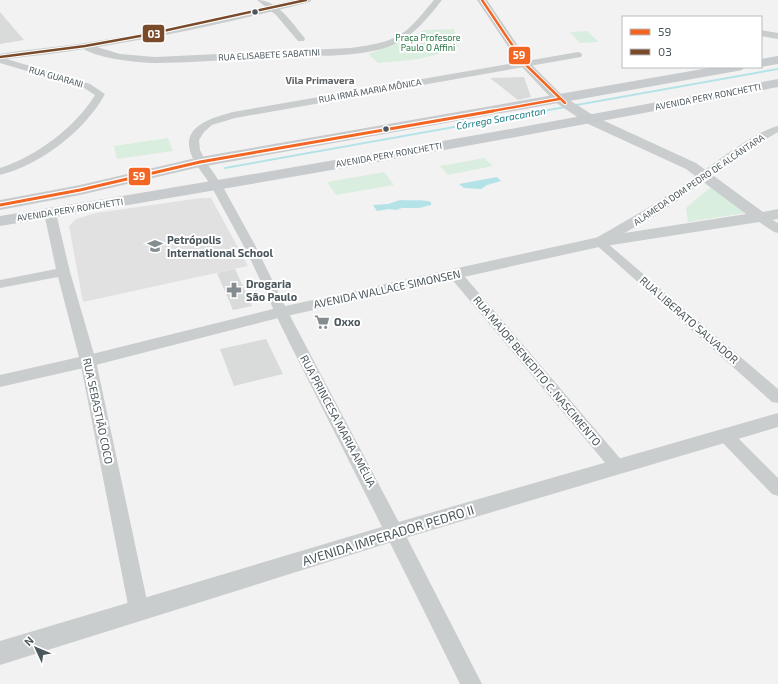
<svg xmlns="http://www.w3.org/2000/svg" width="778" height="684" font-family="'Exo 2',sans-serif">
<style>
.education{fill:#e1e1e2}
.green{fill:#daeedf}
.water{fill:#b4e3e7}
.lines{fill:none;stroke-linecap:round;stroke-linejoin:round}
.stream{fill:#b4e3e7;fill-rule:evenodd}
.building{fill:#d9dada}
.minor{fill:#cacdce;fill-rule:evenodd}
.tertiary{fill:#cacdce;fill-rule:evenodd}
.primary{fill:#c8cbcd;fill-rule:evenodd}
.bus-1-far1-casing{stroke:#fff;stroke-width:4.5}
.bus-1-casing{stroke:#fff;stroke-width:5.5}
.bus-2-casing{stroke:#fff;stroke-width:4.5}
.bus-1-far1{stroke:#f26522;stroke-width:2.5}
.bus-1{stroke:#f26522;stroke-width:3}
.bus-2{stroke:#7a4b2a;stroke-width:2.5}
.bus-dot{fill:#4b575d;stroke:#fff;stroke-width:1.5}
.labels{text-anchor:middle;stroke-width:4;stroke-linejoin:round;paint-order:stroke}
.far-park-label{font-size:9px;fill:#237743;stroke:#fff}
.far-street-label{font-size:9px;fill:#4b575d;stroke:#fff}
.far-neighbourhood-label{font-size:10px;font-weight:bold;fill:#5f6265;stroke:#fff}
.far-water-label{font-size:10px;font-style:italic;fill:#1c7f88;stroke:#fff}
.poi-label{font-size:11px;font-weight:bold;fill:#4b575d;stroke:#fff;text-anchor:start}
.street-label{font-size:11px;fill:#4b575d;stroke:#fff}
.near-street-label{font-size:13px;fill:#4b575d;stroke:#fff}
.line-badge{stroke:#fff;stroke-width:1.5}
.badge-label{font-size:11px;text-anchor:middle;font-weight:bold;fill:#fff}
</style>
<rect width="100%" height="100%" fill="#f3f2f2"/>
<!-- education -->
<path class="education" d="M201,198h10l37,68 -165,36 -14,-76 7,-7 20,-6z"/>
<!-- green -->
<g class="green">
<path d="M454,29l4,17c-24,13 -54,15 -80,17l-10,-9 37,-13 19,-11z"/>
<path d="M587,31l12,11 -19,1 -10,-11z"/>
<path d="M168,138l5,13 -56,8 -3,-13z"/>
<path d="M484,158l9,8 -45,9 -8,-9z"/>
<path d="M384,172l10,13 -58,10 -9,-13z"/>
<path d="M711,187l34,26 -57,9 -2,-14z"/>
</g>
<!-- water -->
<g class="water">
<path d="M497,177l4,4 -14,4 -6,4 -17,-1 -5,-4z"/>
<path d="M400,200c10,1 22,-1 31,2v3l-12,3h-17l-6,2 -7,-1 -12,2 -4,-6 15,-1z"/>
</g>
<g class="lines">
<!-- stream -->
<path class="stream" d="M778,68v2l-553,99 -2,-1 2,-1z"/>
</g>
<!-- building -->
<g class="building">
<path d="M0,12l24,28 -24,4z"/>
<path d="M524,77l7,20 -13,3 -28,-22z"/>
<path d="M235,269l17,37 -19,4 -16,-37z"/>
<path d="M266,339l17,35 -49,12 -14,-37z"/>
</g>
<g class="lines">
<!-- minor -->
<g class="minor">
<path d="M257,0c21,0 35,23 47,37l1,2 -1,2h-6l-22,-26z"/>
<path d="M434,0h8c-15,19 -31,39 -54,47 -33,11 -74,8 -108,10 -42,2 -83,6 -125,6 -16,0 -64,-5 -75,-17l4,-3 36,11 35,3 195,-9c21,-3 42,-5 59,-20 9,-8 17,-19 25,-28z"/>
<path d="M761,30l17,3v6l-17,-3z"/>
<path d="M578,52l3,1 1,2 -1,2 -346,61 -23,7 -8,7 -5,8 1,10 6,12 16,23 33,60 33,67 116,220 78,152h-22c-56,-114 -113,-227 -170,-340 -17,-34 -31,-69 -49,-103 -10,-18 -20,-37 -30,-55 -8,-14 -23,-28 -22,-44 1,-19 29,-26 44,-30z"/>
<path d="M0,57l90,27 15,10c-20,37 -65,71 -105,81v-7c35,-11 76,-41 95,-73l-11,-7 -84,-25z"/>
<path d="M778,126v6l-25,15 -95,67 -51,29 171,146v14l-6,-1 -179,-160 1,-3c34,-19 65,-37 96,-59 23,-15 63,-48 88,-54z"/>
<path d="M50,209l4,1 2,3 14,59 26,89 53,249 -3,6 -7,3 -7,-3 -3,-6 -49,-249 -22,-84 -58,11v-8l56,-11 -12,-56 2,-3z"/>
<path d="M760,213l18,10v10l-4,-1 -18,-12 -2,-3 2,-3z"/>
<path d="M455,270l5,1 164,192 3,4 -3,4 -6,2 -6,-2 -162,-194 -2,-3 2,-3z"/>
<path d="M726,430l6,2 46,46v18l-6,-2 -52,-54 -2,-4 2,-4z"/>
</g>
<!-- tertiary -->
<g class="tertiary">
<path d="M294,0h17l-1,2c-75,19 -150,36 -226,47 -28,5 -56,7 -84,11v-6c28,-5 57,-7 85,-11 70,-11 140,-26 209,-43z"/>
<path d="M477,0h10l42,62 34,34 33,21 100,46 67,49 15,-3v10l-179,28 -317,70 -194,50 -88,20v-12l88,-20 193,-48 318,-70 147,-23 -60,-45 -100,-46 -31,-21 -34,-36z"/>
<path d="M778,413v14l-383,114 -395,124v-24l395,-118z"/>
</g>
<!-- primary -->
<g class="primary">
<path d="M778,56v8l-17,3v-8z"/>
<path d="M714,67h30l-2,3 -5,1 -537,96 -120,28 -80,15v-10l80,-15 120,-28z"/>
<path d="M778,79v8c-259,51 -518,97 -778,139v-10c260,-42 519,-87 778,-137z"/>
</g>
<!-- bus-1-far1 casing -->
<g class="bus-1-far1-casing">
<g id="bus-1-far1">
<path d="M482,0l43,64 40,39"/>
<path d="M487,112l72,-13"/>
</g>
</g>
<!-- bus-1 casing -->
<g class="bus-1-casing">
<path id="bus-1" d="M0,205l80,-15 120,-28 293,-51"/>
</g>
<!-- bus-2 casing -->
<g class="bus-2-casing">
<path id="bus-2" d="M0,57l85,-11 55,-10 166,-36"/>
</g>
<!-- bus-1-far1 -->
<use href="#bus-1-far1" class="bus-1-far1"/>
<!-- bus-1 -->
<use href="#bus-1" class="bus-1"/>
<!-- bus-2 -->
<use href="#bus-2" class="bus-2"/>
</g>
<!-- icons -->
<defs>
<g id="school-bare" transform="scale(1.2)"><path d="M0-5L7-2L0 1L-7-2ZM-4 1L0 2.5L4 1V4Q0 6-4 4Z" fill="#868d91" stroke="#fff" stroke-width="2.5" paint-order="stroke"/></g>
<g id="pharmacy-bare" transform="scale(1.2)"><path d="M-2-6h4v4h4v4h-4v4h-4v-4h-4v-4h4Z" fill="#868d91" stroke="#fff" stroke-width="2.5" paint-order="stroke"/></g>
<g id="supermarket-bare" transform="scale(1.2)"><path d="M-6-5.5h2.5l.6 2H6L4.5 2H-2.5L-4.4-4H-6ZM-1.5 3.2a1.3 1.3 0 1 0 .1 0ZM3 3.2a1.3 1.3 0 1 0 .1 0Z" fill="#868d91" stroke="#fff" stroke-width="2.5" paint-order="stroke"/></g>
</defs>
<g fill-rule="evenodd">
<use href="#school-bare" x="155" y="246"/>
<use href="#pharmacy-bare" x="234" y="290"/>
<use href="#supermarket-bare" x="322" y="322"/>
</g>
<!-- markers -->
<g class="bus-dot">
<circle cx="255" cy="12" r="3.5"/>
<circle cx="386" cy="129" r="3.5"/>
</g>
<g class="labels">
<!-- far-park labels -->
<g class="far-park-label">
<text x="428" y="41">Praça Profesore<tspan x="428" dy="10">Paulo O Affini</tspan></text>
</g>
<!-- far-street labels -->
<g class="far-street-label">
<text transform="translate(269 55) rotate(-3)" y="3">RUA ELISABETE SABATINI</text>
<text transform="translate(56 77) rotate(16)" y="3">RUA GUARANI</text>
<text transform="translate(370 91) rotate(-10)" y="3">RUA IRMÃ MARIA MÔNICA</text>
<text transform="translate(708 97) rotate(-11)" y="3">AVENIDA PERY RONCHETTI</text>
<text transform="translate(389 155) rotate(-10)" y="3">AVENIDA PERY RONCHETTI</text>
<text transform="translate(699 180) rotate(-34)" y="3">ALAMEDA DOM PEDRO DE ALCÂNTARA</text>
<text transform="translate(70 210) rotate(-9)" y="3">AVENIDA PERY RONCHETTI</text>
</g>
<!-- far-neighbourhood labels -->
<g class="far-neighbourhood-label">
<text x="320" y="84">Vila Primavera</text>
</g>
<!-- far-water labels -->
<g class="far-water-label">
<text transform="translate(501 118) rotate(-10)" y="4">Córrego Saracantan</text>
</g>
<!-- poi labels -->
<g class="poi-label">
<text x="167" y="244">Petrópolis<tspan x="167" dy="13">International School</tspan></text>
<text x="246" y="288">Drogaria<tspan x="246" dy="13">São Paulo</tspan></text>
<text x="334" y="326">Oxxo</text>
</g>
<!-- street labels -->
<g class="street-label">
<text transform="translate(387 289) rotate(-12)" y="4">AVENIDA WALLACE SIMONSEN</text>
<text transform="translate(689 320) rotate(41)" y="4">RUA LIBERATO SALVADOR</text>
<text transform="translate(537 371) rotate(50)" y="4">RUA MAJOR BENEDITO C. NASCIMENTO</text>
<text transform="translate(98 411) rotate(78)" y="4">RUA SEBASTIÃO COCO</text>
<text transform="translate(338 421) rotate(62)" y="4">RUA PRINCESA MARIA AMÉLIA</text>
</g>
<!-- near-street labels -->
<g class="near-street-label">
<text transform="translate(388 535) rotate(-17)" y="5">AVENIDA IMPERADOR PEDRO II</text>
</g>
</g>
<g class="line-badge">
<rect x="142" y="24" width="23" height="19" rx="4" fill="#7a4b2a"/>
<rect x="508" y="46" width="23" height="19" rx="4" fill="#f26522"/>
<rect x="128" y="167" width="23" height="19" rx="4" fill="#f26522"/>
</g>
<g class="badge-label">
<text x="154" y="38">03</text>
<text x="519" y="59">59</text>
<text x="139" y="180">59</text>
</g>
<!-- legend -->
<rect x="622" y="16" width="140" height="52" fill="#ffffff" stroke="#b7bcbe"/>
<rect x="630" y="29" width="20" height="6" fill="#f26522" stroke="#b7bcbe"/>
<text x="658" y="36" font-size="12" fill="#4b575d">59</text>
<rect x="630" y="49" width="20" height="6" fill="#7a4b2a" stroke="#b7bcbe"/>
<text x="658" y="56" font-size="12" fill="#4b575d">03</text>
<!-- north arrow -->
<g transform="translate(36 648) rotate(314)" stroke="#ffffff" stroke-width="3" paint-order="stroke">
<path d="M0-3L7 15L0 10L-7 15Z" fill="#4b575d"/>
<text y="-6" font-size="11" font-weight="bold" text-anchor="middle" fill="#4b575d">N</text>
</g>
</svg>
